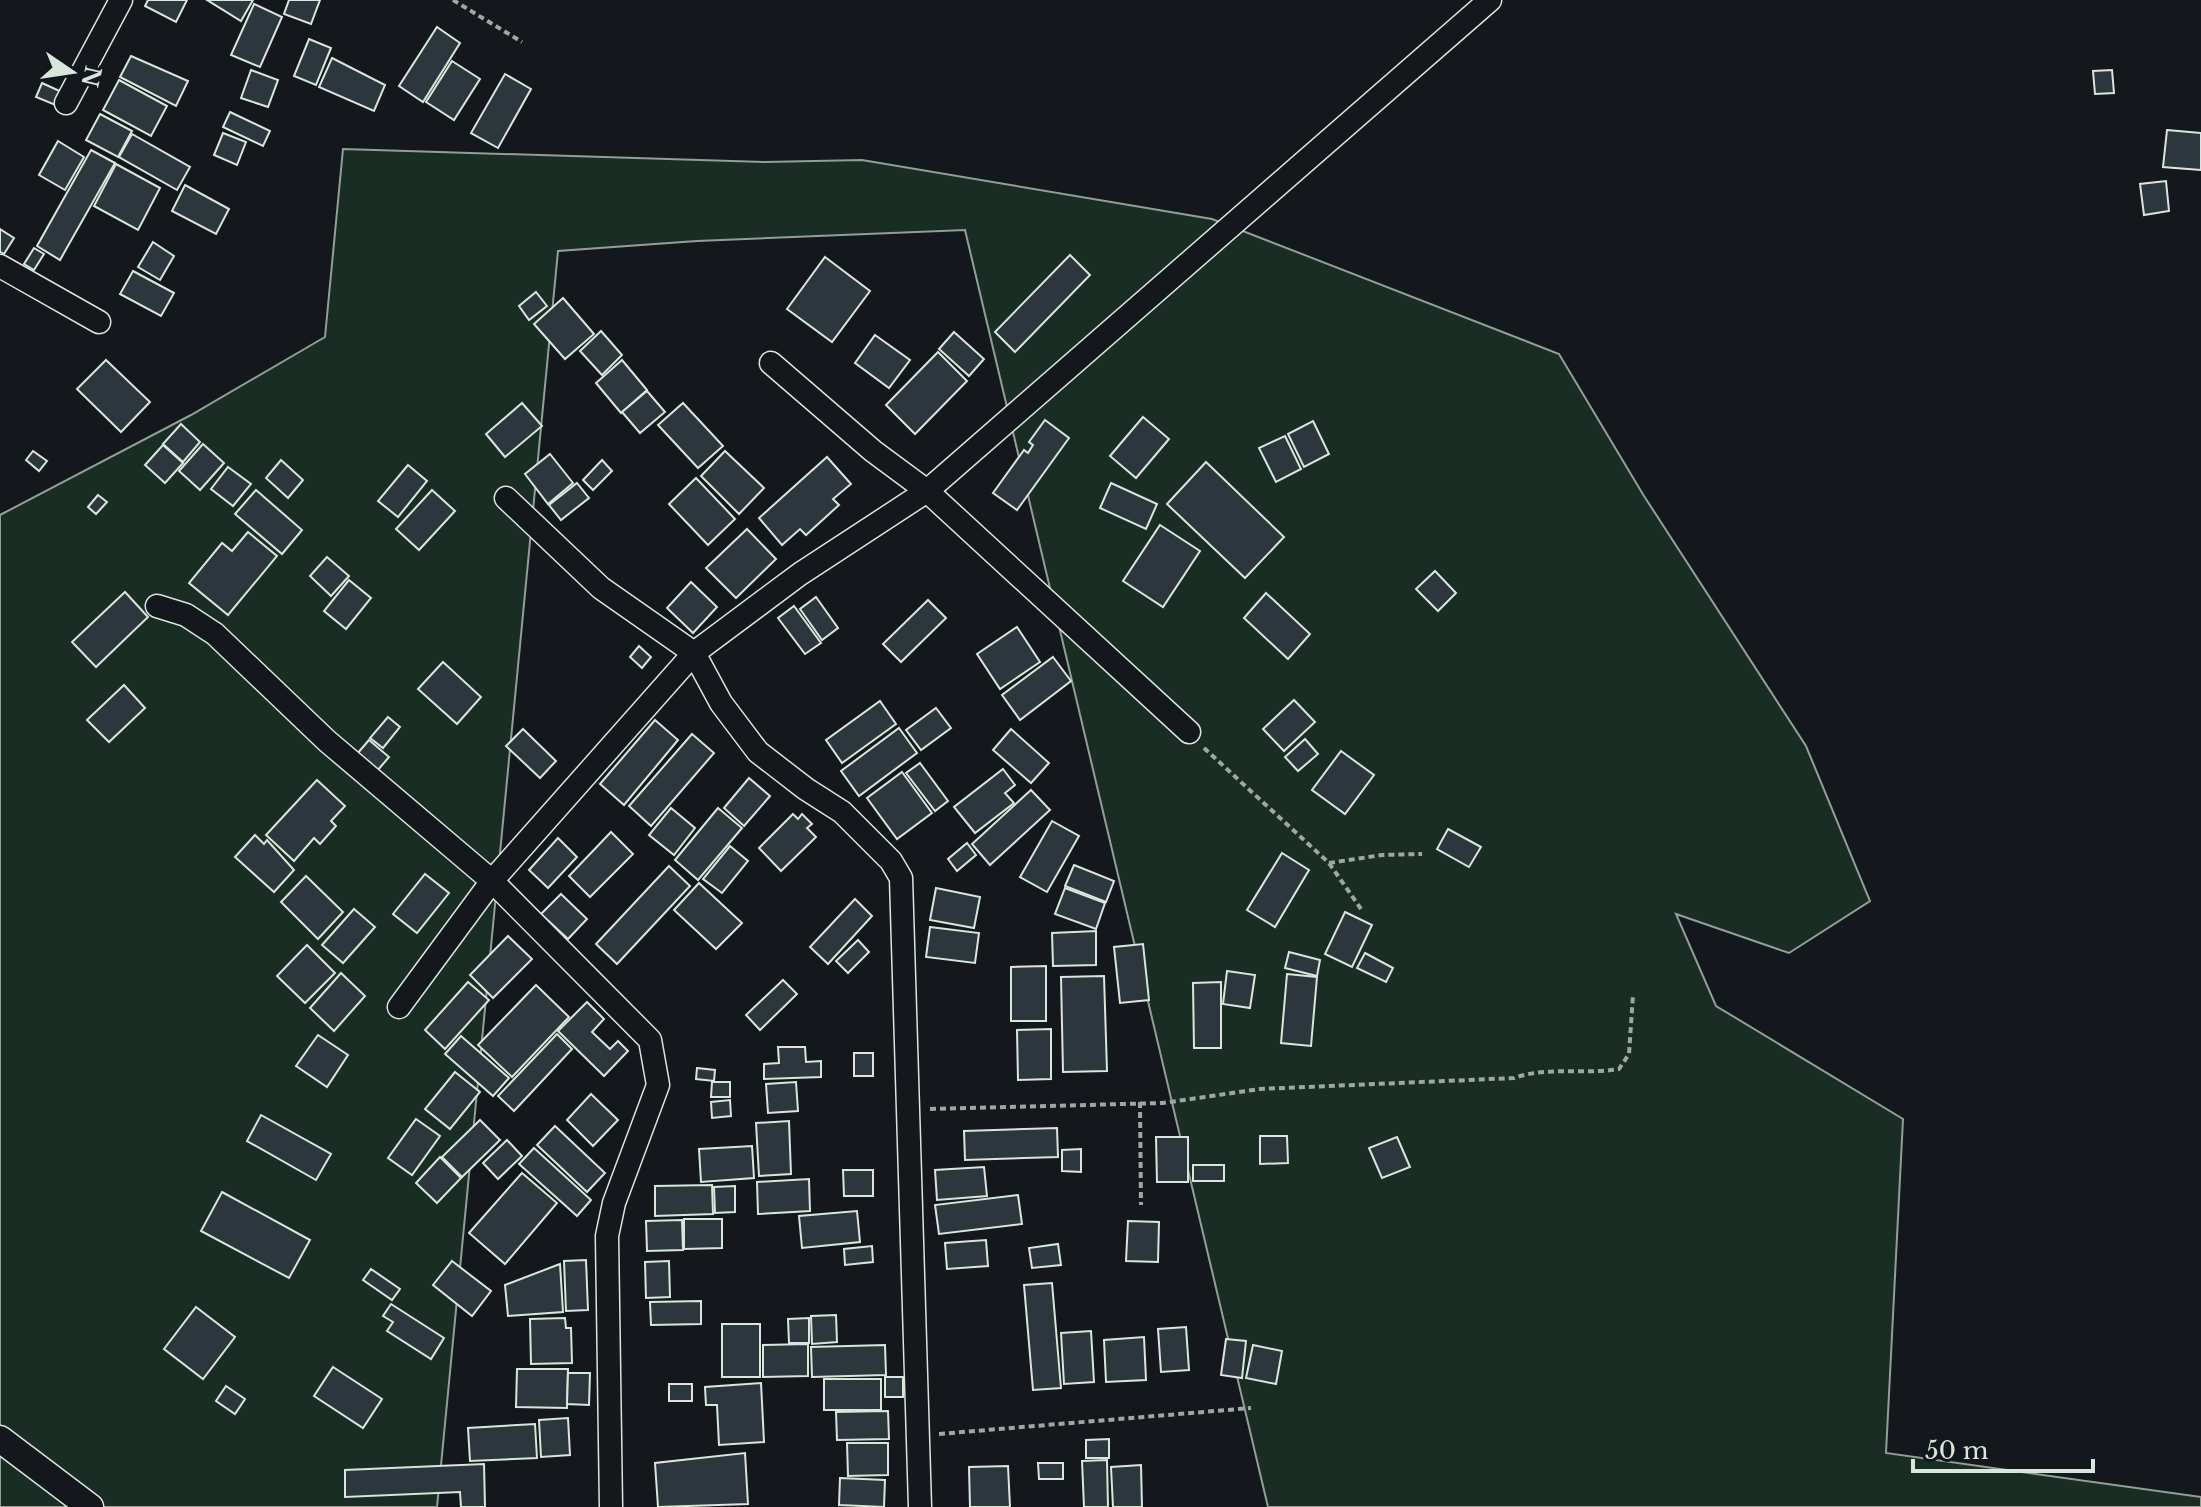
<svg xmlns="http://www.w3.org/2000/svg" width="2201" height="1507" font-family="'Libre Baskerville',serif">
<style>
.green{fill:#1a2d24;stroke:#939e99;stroke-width:2}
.building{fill:#2c363c;stroke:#d8e6dc;stroke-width:2}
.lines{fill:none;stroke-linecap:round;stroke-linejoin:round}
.minor-casing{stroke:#d8e6dc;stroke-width:25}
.tertiary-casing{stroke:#d8e6dc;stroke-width:29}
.path{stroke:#9da8a2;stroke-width:4;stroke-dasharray:6 4;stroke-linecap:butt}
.minor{stroke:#14181c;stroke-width:22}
.tertiary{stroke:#14181c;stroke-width:26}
</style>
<rect width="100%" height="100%" fill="#14181c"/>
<!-- green -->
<path class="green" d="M343,149l422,13 97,-2 350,59 347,135 85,142 162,250 64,155 -81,52 -113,-39 40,92 187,113 -17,334 315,44v10h-933l-303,-1277 -268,11 -139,10 -121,1256h-437v-992l191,-100 134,-78z"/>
<!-- building -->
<g class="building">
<path d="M148,0h39l-11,22 -31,-16z"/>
<path d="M207,0h46l-12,21z"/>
<path d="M289,0h31l-9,24 -27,-10z"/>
<path d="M254,4l28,13 -22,50 -29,-12z"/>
<path d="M437,27l23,16 -37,59 -24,-16z"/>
<path d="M309,39l22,9 -15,37 -22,-9z"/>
<path d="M131,56l57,25 -12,25 -56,-29z"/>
<path d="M332,58l53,27 -11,26 -55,-24z"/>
<path d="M452,61l28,18 -26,41 -28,-18z"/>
<path d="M251,70l27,10 -10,27 -27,-9z"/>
<path d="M2112,70l2,23 -19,1 -2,-23z"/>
<path d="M505,74l26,15 -33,59 -27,-15z"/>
<path d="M119,80l48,26 -16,30 -48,-26z"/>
<path d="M42,83l22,10 -6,13 -22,-9z"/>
<path d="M230,112l40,19 -7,15 -40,-19z"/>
<path d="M100,114l32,17 -14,26 -32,-17z"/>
<path d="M2167,130l34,3v37l-38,-3z"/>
<path d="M223,133l23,9 -9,23 -23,-10z"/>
<path d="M132,134l58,33 -13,23 -58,-33z"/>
<path d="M58,141l26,16 -19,33 -26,-15z"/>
<path d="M91,150l24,13 -55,97 -23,-14z"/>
<path d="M116,164l44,24 -22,42 -44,-24z"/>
<path d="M2166,181l3,30 -25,4 -4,-31z"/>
<path d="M185,185l44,24 -13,25 -44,-23z"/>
<path d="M0,229l14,9 -10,16 -4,-2z"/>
<path d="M153,242l21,14 -14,24 -22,-13z"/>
<path d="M34,248l10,6 -10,16 -10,-6z"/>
<path d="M1070,255l20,20 -75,77 -20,-20z"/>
<path d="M825,257l45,34 -38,51 -45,-33z"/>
<path d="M133,271l41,22 -13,23 -41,-22z"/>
<path d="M536,292l11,14 -18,14 -10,-14z"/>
<path d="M563,298l31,36 -29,25 -31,-35z"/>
<path d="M601,331l21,24 -20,20 -22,-24z"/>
<path d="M954,332l30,27 -15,17 -30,-27z"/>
<path d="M875,335l35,25 -21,28 -34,-25z"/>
<path d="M938,352l29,29 -52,53 -29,-29z"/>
<path d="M106,360l44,42 -29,30 -44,-43z"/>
<path d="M622,360l25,30 -26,23 -25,-30z"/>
<path d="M647,391l18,21 -25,21 -18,-21z"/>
<path d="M522,403l20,23 -37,31 -19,-23z"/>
<path d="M683,403l40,43 -25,22 -40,-43z"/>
<path d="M1143,417l26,22 -33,39 -26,-22z"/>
<path d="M1045,420l24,18 -52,72 -24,-17 31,-43 4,3 5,-8 -4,-3z"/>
<path d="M1313,421l16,33 -25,13 -16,-33z"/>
<path d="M181,424l19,18 -17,20 -20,-18z"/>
<path d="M1285,436l16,33 -25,13 -17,-34z"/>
<path d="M203,444l21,19 -24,27 -21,-19z"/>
<path d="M163,445l20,18 -18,20 -20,-18z"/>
<path d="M33,451l14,10 -8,10 -13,-11z"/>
<path d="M725,451l39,37 -25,26 -38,-38z"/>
<path d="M550,454l23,29 -25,21 -23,-30z"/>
<path d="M827,457l24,27 -18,15 6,6 -33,30 -6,-6 -18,16 -23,-27z"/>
<path d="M281,460l22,20 -15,18 -22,-20z"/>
<path d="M602,460l10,11 -19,19 -10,-10z"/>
<path d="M1206,462l78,75 -39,41 -78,-74z"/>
<path d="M408,465l19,16 -29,36 -20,-16z"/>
<path d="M228,467l23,17 -18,22 -22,-17z"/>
<path d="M696,478l39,41 -27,26 -39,-41z"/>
<path d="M577,483l12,15 -28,22 -12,-15z"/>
<path d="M1111,483l46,21 -11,25 -46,-21z"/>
<path d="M256,490l46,40 -20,24 -47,-40z"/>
<path d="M432,490l23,21 -36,39 -23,-21z"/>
<path d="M98,495l9,7 -11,12 -8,-7z"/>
<path d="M1160,525l40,26 -37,56 -40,-26z"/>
<path d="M747,529l29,30 -40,39 -30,-30z"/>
<path d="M248,532l29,24 -49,59 -39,-32 33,-40 10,8z"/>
<path d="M327,557l22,19 -18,20 -21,-20z"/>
<path d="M1435,571l21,22 -18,18 -22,-22z"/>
<path d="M349,580l22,18 -25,31 -22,-18z"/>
<path d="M691,582l26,25 -24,26 -26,-25z"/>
<path d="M125,592l23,25 -52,50 -24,-25z"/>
<path d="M1266,593l44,41 -22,25 -44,-41z"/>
<path d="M816,597l22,31 -16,12 -22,-31z"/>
<path d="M928,600l18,18 -45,44 -18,-18z"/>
<path d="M794,606l27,37 -16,11 -27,-36z"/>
<path d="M1017,627l23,35 -40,27 -23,-35z"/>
<path d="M639,646l12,11 -9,11 -12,-11z"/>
<path d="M1053,657l18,24 -51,39 -18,-25z"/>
<path d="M443,662l38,35 -24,27 -39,-35z"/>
<path d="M124,685l21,23 -36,34 -22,-22z"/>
<path d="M1294,700l21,22 -31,29 -21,-22z"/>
<path d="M880,701l16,23 -54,39 -16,-23z"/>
<path d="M936,708l15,20 -30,22 -15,-20z"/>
<path d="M388,717l12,10 -17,21 -13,-10z"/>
<path d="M655,720l23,20 -54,65 -24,-21z"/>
<path d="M899,728l18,25 -58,43 -18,-25z"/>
<path d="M523,729l33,32 -16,17 -34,-32z"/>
<path d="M1011,729l38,34 -18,20 -38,-33z"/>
<path d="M692,734l22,19 -63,73 -22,-20z"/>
<path d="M1305,739l13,15 -20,17 -13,-14z"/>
<path d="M369,740l20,17 -12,14 -20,-17z"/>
<path d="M1341,751l33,24 -29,39 -33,-24z"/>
<path d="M920,763l28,38 -13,10 -29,-38z"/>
<path d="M1003,769l12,16 -10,8 9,10 -39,30 -21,-26z"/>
<path d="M902,772l30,41 -35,26 -30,-41z"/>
<path d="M749,778l21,18 -26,30 -20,-18z"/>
<path d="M317,780l28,26 -14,15 5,5 -16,18 -6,-6 -20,23 -28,-26z"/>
<path d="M1031,790l19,20 -60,55 -18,-21z"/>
<path d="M671,808l24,20 -21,27 -25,-20z"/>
<path d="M718,808l24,20 -44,52 -23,-20z"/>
<path d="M793,814l5,5 4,-5 10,10 -5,4 9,9 -35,34 -22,-23z"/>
<path d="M1052,821l27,15 -32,56 -27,-15z"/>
<path d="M1448,829l33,18 -12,20 -32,-18z"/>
<path d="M611,832l22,22 -43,43 -21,-21z"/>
<path d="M255,835l9,9 3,-4 27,30 -20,22 -39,-35z"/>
<path d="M558,838l19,19 -29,31 -19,-18z"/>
<path d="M967,843l9,12 -19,16 -9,-12z"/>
<path d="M730,846l18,15 -26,32 -19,-14z"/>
<path d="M1282,853l27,17 -34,57 -28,-17z"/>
<path d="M1074,865l40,16 -8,21 -41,-16z"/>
<path d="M669,866l21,20 -73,78 -21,-20z"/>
<path d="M425,874l24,19 -32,40 -24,-19z"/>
<path d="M306,876l37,36 -25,27 -37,-37z"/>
<path d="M699,883l43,40 -26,26 -42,-39z"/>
<path d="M936,888l44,9 -6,31 -44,-8z"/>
<path d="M1065,888l40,15 -9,26 -41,-15z"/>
<path d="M561,894l26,25 -19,20 -27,-25z"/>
<path d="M855,899l17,17 -44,48 -18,-17z"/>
<path d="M354,909l21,18 -32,36 -21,-18z"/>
<path d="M1345,912l27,13 -20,42 -27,-13z"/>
<path d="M930,927l49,6 -4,30 -49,-6z"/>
<path d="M1096,931v34l-43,1 -1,-33z"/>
<path d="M508,936l24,23 -39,39 -23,-23z"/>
<path d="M858,940l11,12 -21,21 -12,-12z"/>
<path d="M1143,944l6,56 -29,3 -6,-56z"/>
<path d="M307,945l28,28 -30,30 -28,-27z"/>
<path d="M1289,952l31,8 -3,16 -32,-8z"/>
<path d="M1365,953l28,15 -7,14 -29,-14z"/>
<path d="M1046,966v55h-35v-54z"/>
<path d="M1227,971l28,4 -5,33 -27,-4z"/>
<path d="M341,973l24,23 -31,35 -24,-23z"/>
<path d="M1287,974l30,3 -6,69 -30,-3z"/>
<path d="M1104,976l3,95 -44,1 -2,-95z"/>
<path d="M783,980l14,14 -37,36 -14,-15z"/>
<path d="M468,982l21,18 -44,49 -20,-19z"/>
<path d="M1221,982v66h-27l-1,-65z"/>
<path d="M536,985l33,32 -57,60 -34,-32z"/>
<path d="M587,1002l17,17 -12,13 18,17 8,-8 10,10 -24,25 -46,-45z"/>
<path d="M1051,1029v50l-33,1 -1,-50z"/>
<path d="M557,1034l15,15 -58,62 -16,-15z"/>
<path d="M318,1035l30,20 -21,32 -31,-21z"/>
<path d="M461,1036l48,42 -16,18 -48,-42z"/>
<path d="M778,1047h27l1,15 15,-1v16l-57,2v-15l15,-1z"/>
<rect x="854" y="1053" width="19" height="23"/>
<path d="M697,1068l18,2 -1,11 -18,-2z"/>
<path d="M455,1072l25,20 -30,37 -25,-20z"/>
<path d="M712,1082h18v15h-19z"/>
<path d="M796,1082l2,29 -30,2 -2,-29z"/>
<path d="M591,1094l27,26 -25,26 -26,-26z"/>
<path d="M730,1100l1,16 -19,2 -1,-16z"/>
<path d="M261,1115l70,39 -15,26 -69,-39z"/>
<path d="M416,1119l24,17 -28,39 -24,-17z"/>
<path d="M480,1120l20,20 -38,37 -20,-20z"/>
<path d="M789,1121l2,53 -32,2 -3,-53z"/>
<path d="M555,1126l50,47 -18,19 -50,-47z"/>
<path d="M1057,1128l1,29 -93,3 -1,-29z"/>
<path d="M1260,1136h27l1,27 -28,1z"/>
<path d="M1156,1137h32v45h-31z"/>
<path d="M1397,1137l13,30 -28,11 -13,-30z"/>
<path d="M507,1140l15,16 -24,23 -15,-16z"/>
<path d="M752,1146l2,32 -53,4 -2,-33z"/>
<path d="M534,1148l57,52 -14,16 -58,-52z"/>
<path d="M1081,1149v23l-19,-1v-21z"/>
<path d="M440,1157l21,21 -24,25 -21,-20z"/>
<rect x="1193" y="1165" width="31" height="16"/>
<path d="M984,1167l3,29 -50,4 -2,-30z"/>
<path d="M843,1170h30v26h-29z"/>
<path d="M522,1173l35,30 -52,61 -36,-31z"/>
<path d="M809,1179l1,32 -52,3 -1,-32z"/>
<path d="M712,1185l1,29 -58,2v-30z"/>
<path d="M735,1186v26l-20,1 -1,-26z"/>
<path d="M222,1192l88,48 -21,38 -88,-47z"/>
<path d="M1018,1195l4,29 -83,10 -4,-29z"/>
<path d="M857,1211l3,31 -58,6 -3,-32z"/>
<path d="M684,1219h38v29l-38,1z"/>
<path d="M682,1220l1,30 -36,1 -1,-30z"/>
<path d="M1128,1221l31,1 -1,40 -32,-1z"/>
<path d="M986,1240l2,26 -41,3 -2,-26z"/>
<path d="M1058,1244l3,21 -29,3 -3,-20z"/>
<path d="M872,1246l1,16 -28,3 -1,-16z"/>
<path d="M586,1260l2,50 -22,1 -2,-50z"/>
<path d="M452,1261l39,30 -19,25 -39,-31z"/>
<path d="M669,1261l1,36 -24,1 -1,-36z"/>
<path d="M560,1264l3,48 -55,4 -3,-31z"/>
<path d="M371,1269l29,20 -8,11 -29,-20z"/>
<path d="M1052,1283l9,105 -28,2 -9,-105z"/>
<path d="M701,1301v23l-50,1 -1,-23z"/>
<path d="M391,1304l53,34 -13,21 -44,-28 6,-9 -10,-6z"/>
<path d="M196,1307l39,30 -32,42 -39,-30z"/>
<path d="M836,1315l1,27 -25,2 -1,-28z"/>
<path d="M565,1318l1,10h5l1,35 -41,1 -1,-45z"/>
<path d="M809,1318v25h-20l-1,-24z"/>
<rect x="722" y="1324" width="38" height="53"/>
<path d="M1186,1327l3,43 -28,2 -3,-43z"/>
<path d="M1091,1331l3,51 -30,2 -3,-51z"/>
<path d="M1144,1337l2,43 -40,2 -2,-42z"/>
<path d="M1226,1339l20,2 -4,37 -21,-3z"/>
<path d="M808,1344v32l-45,1v-32z"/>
<path d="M885,1345l1,30 -74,2 -1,-30z"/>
<path d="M1253,1345l29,6 -6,33 -30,-6z"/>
<path d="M333,1367l49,32 -19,29 -49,-32z"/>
<path d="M517,1369h51l-1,39 -51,-1z"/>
<path d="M568,1373h22l-1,32 -22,-1z"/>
<rect x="885" y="1377" width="18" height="20"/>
<rect x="824" y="1379" width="57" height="31"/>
<path d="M761,1383l3,59 -45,3 -2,-40h-11l-1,-18z"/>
<rect x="669" y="1384" width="23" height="17"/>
<path d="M226,1386l19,13 -10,15 -19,-13z"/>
<path d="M888,1411l1,28 -52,1 -1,-28z"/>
<path d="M568,1418l2,37 -29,2 -2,-37z"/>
<path d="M535,1424l2,34 -67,3 -2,-33z"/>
<path d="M1109,1439v19h-23v-18z"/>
<path d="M847,1443h41v32l-40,1z"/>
<path d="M745,1453l3,51 -90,3 -3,-44z"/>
<path d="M1107,1460l1,47h-24l-2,-46z"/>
<path d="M1038,1463h25v16h-24z"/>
<path d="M484,1464l1,43h-24l-1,-15 -115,5v-27z"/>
<path d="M1141,1465l1,42h-29l-2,-40z"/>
<path d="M1008,1466l2,41h-40l-1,-40z"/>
<path d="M840,1478l45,2 -1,27 -45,-2z"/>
</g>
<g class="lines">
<!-- minor casing -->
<g class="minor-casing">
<g id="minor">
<path d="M66,103l55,-103"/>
<path d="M0,266l99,56"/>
<path d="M771,363l102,88 54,40 262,241"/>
<path d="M506,498l95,90 93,65 27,50 37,49 48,37 36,23 49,49 10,17 19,629"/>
<path d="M157,606l29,9 29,19 112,107 165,140 158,159 8,45 -44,118 -7,33 4,271"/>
<path d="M399,1007l93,-126 202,-228 106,-79 127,-83 563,-491"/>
</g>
</g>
<!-- tertiary casing -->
<g class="tertiary-casing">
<path id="tertiary" d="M0,1439l90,68"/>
</g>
<!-- path -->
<g class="path">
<path d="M453,0l69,42"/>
<path d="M1204,748l125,115 32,46"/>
<path d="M1329,863l53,-8 40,-1"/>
<path d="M1140,1102l1,103"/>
<path d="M930,1109l233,-6 97,-14 254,-11c34,-12 70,-3 105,-9l10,-15 4,-59"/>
<path d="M939,1434l312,-26"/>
</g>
<!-- minor -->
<use href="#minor" class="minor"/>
<!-- tertiary -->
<use href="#tertiary" class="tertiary"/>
</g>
<!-- north arrow -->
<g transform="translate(72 72) rotate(103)" stroke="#14181c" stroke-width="6" paint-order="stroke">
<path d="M0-6L14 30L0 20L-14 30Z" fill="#d8e6dc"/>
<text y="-12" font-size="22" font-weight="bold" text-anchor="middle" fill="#d8e6dc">N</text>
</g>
<!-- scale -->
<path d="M1913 1459v12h180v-12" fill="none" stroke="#d8e6dc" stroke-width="4"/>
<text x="1925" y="1459" font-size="24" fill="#d8e6dc" stroke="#14181c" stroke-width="6" paint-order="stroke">50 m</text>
</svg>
